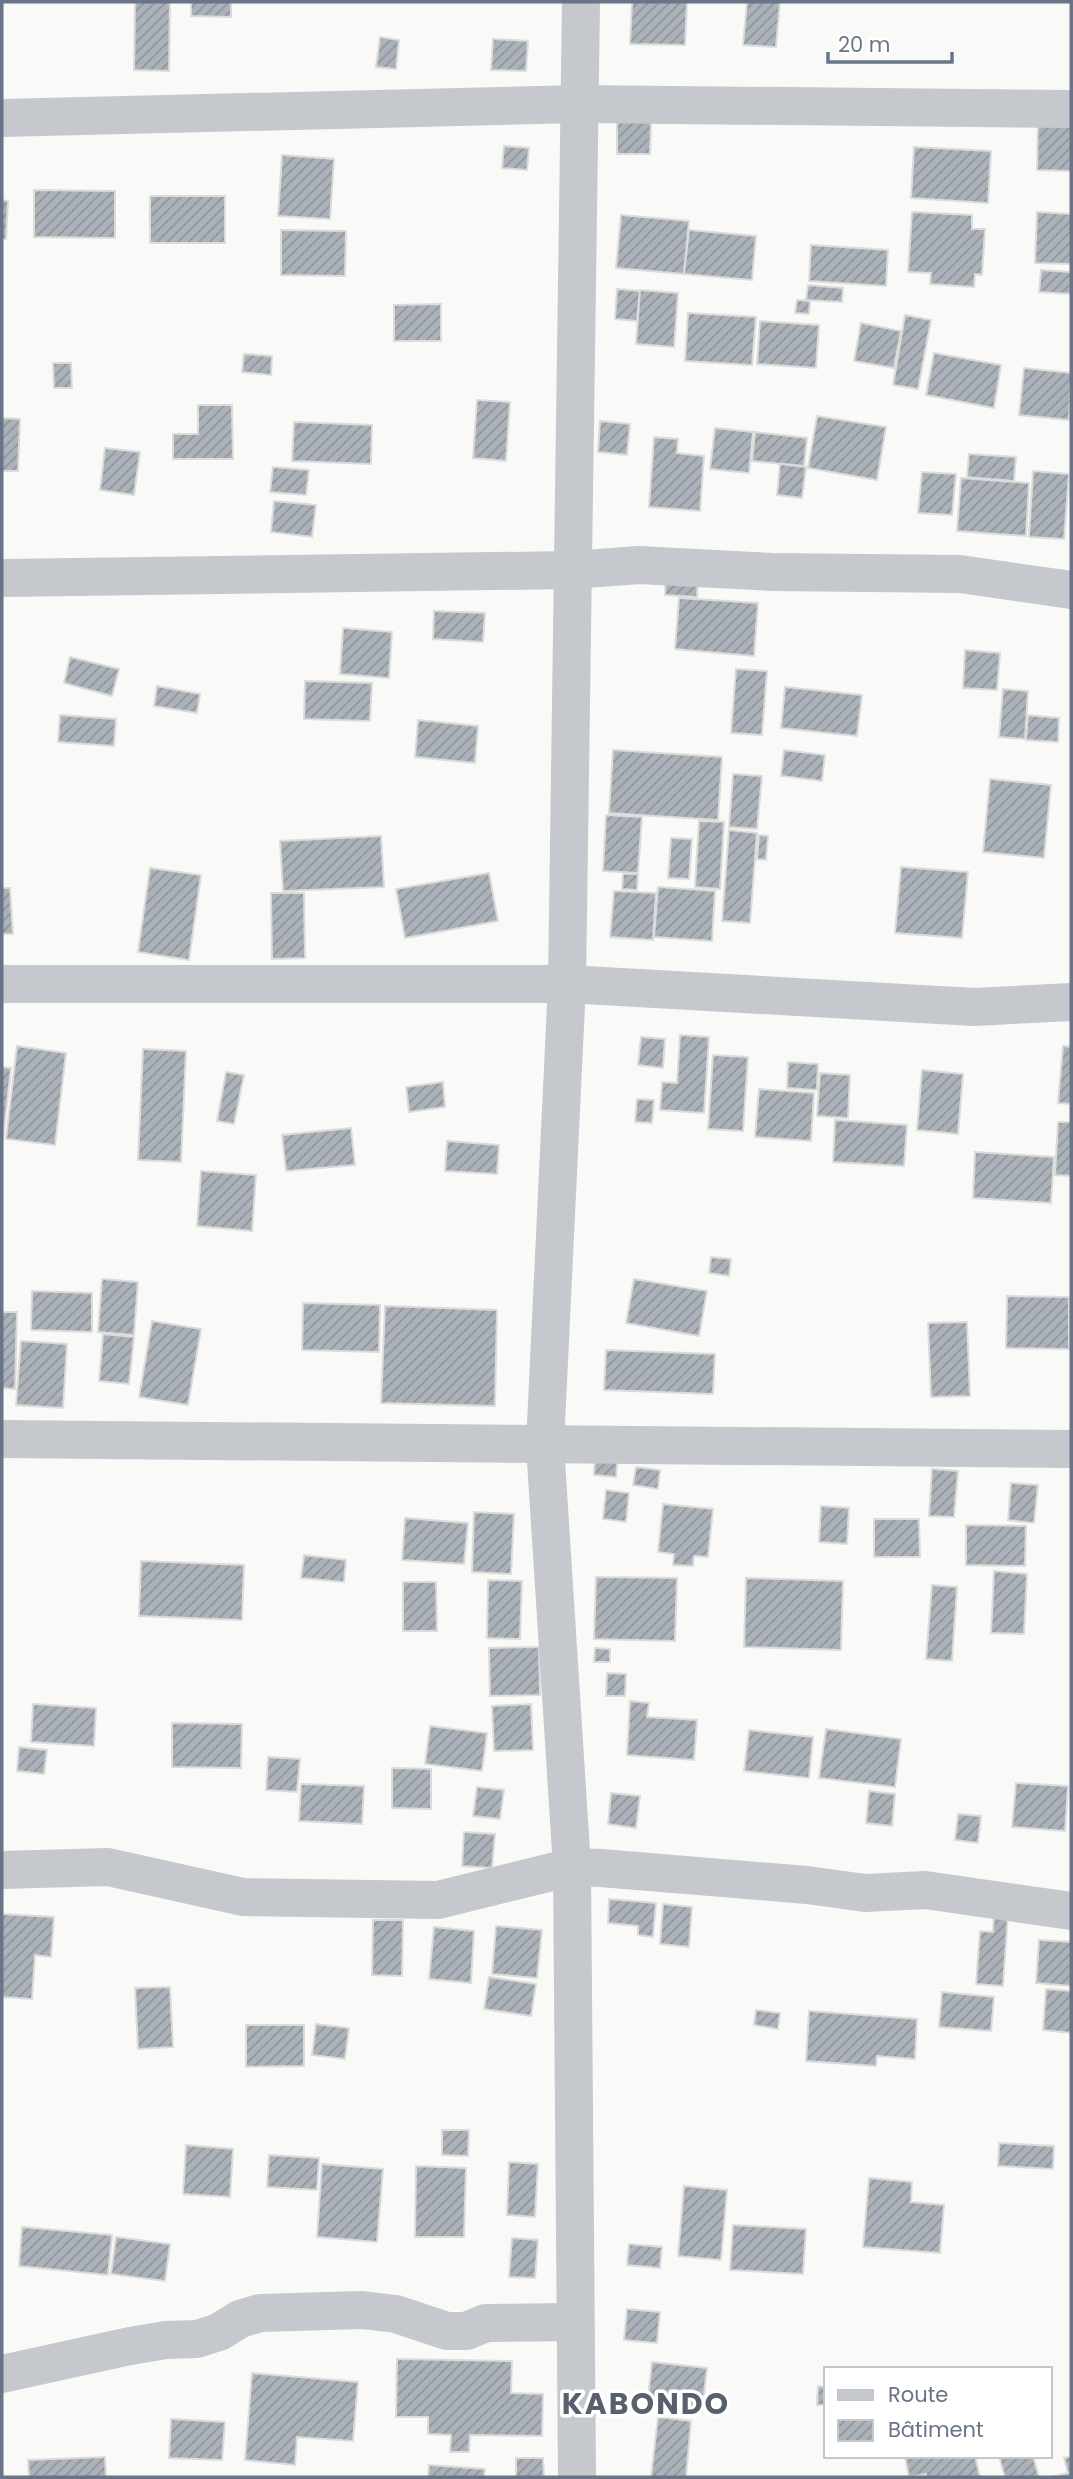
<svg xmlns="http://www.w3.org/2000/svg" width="1073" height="2479" font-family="Poppins,sans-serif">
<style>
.building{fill:url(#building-hatch);stroke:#dbdbd9;stroke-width:2}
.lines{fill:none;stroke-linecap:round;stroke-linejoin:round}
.street{stroke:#c5c8cc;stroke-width:38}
.labels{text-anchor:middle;stroke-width:7;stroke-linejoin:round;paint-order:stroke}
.district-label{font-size:30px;font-weight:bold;letter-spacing:2px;fill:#57606c;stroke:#fff}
</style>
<defs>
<pattern id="building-hatch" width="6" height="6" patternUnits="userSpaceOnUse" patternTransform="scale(1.75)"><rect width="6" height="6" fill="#acb2b9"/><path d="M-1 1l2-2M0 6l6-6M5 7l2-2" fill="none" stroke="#90959c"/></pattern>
</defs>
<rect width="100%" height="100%" fill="#f9f9f7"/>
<!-- building -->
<g class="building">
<path d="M135,2h35l-1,69 -35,-1z"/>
<path d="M191,2h40v15l-40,-1z"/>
<path d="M632,2h55l-2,43 -55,-1z"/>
<path d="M747,2h33l-4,45 -33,-2z"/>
<path d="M380,37l19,3 -3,29 -20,-2z"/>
<path d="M493,39l35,2 -2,30 -35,-1z"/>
<path d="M1038,118l33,1v52l-34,-1z"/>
<path d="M617,121l34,1 -1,32h-33z"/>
<path d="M504,146l25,2 -2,22 -25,-2z"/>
<path d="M914,147l77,4 -3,52 -77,-5z"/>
<path d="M282,155l52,4 -4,60 -52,-3z"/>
<path d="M34,190l81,1v47l-81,-1z"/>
<rect x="150" y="196" width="75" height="47"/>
<path d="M2,200l6,1 -2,38h-4z"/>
<path d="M912,212l60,3v14h13l-3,46 -7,-1 -1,13 -44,-3 1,-11 -23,-1z"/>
<path d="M1037,212l34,2v50l-36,-1z"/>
<path d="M621,215l68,6 -5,53 -68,-6z"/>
<path d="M281,230l65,1 -1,45 -64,-1z"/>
<path d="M689,230l67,6 -4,44 -68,-6z"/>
<path d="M811,245l77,5 -2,36 -77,-5z"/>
<path d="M1041,270l30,2v22l-32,-2z"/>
<path d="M808,285l35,3 -1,14 -36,-2z"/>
<path d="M617,289l23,2 -3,30 -22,-2z"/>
<path d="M640,290l38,3 -4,54 -38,-3z"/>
<path d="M797,300l13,1 -1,13 -14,-1z"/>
<path d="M441,304v37h-47v-36z"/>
<path d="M688,313l68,4 -4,48 -67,-4z"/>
<path d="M905,315l26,5 -13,69 -25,-4z"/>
<path d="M760,321l59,4 -3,43 -59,-4z"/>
<path d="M861,323l40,8 -7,37 -40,-7z"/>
<path d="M934,353l67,12 -7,43 -68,-13z"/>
<path d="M244,354l28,2 -1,19 -29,-3z"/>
<path d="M53,363h18l1,25h-18z"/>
<path d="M1024,368l47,5 -2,47 -50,-5z"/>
<path d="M477,400l33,2 -4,59 -33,-3z"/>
<path d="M198,405h34l1,54h-60v-25h25z"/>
<path d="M817,416l69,11 -9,53 -69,-12z"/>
<path d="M2,418l18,1 -2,52h-16z"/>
<path d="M600,421l30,3 -3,31 -29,-3z"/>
<path d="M294,422l78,3 -1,39 -79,-3z"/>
<path d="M715,428l38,4 -4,41 -39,-4z"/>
<path d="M755,432l52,6 -3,28 -52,-5z"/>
<path d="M654,437l24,2 -1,14 27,3 -4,55 -51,-4z"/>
<path d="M105,448l35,4 -6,43 -34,-5z"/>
<path d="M969,454l47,3 -2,24 -47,-4z"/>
<path d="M780,464l26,3 -4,31 -25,-3z"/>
<path d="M273,467l36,3 -3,25 -36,-3z"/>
<path d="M1033,471l36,3 -5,65 -35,-2z"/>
<path d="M922,472l34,2 -4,41 -34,-2z"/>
<path d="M961,478l68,5 -3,53 -69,-5z"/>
<path d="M274,501l42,4 -4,32 -41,-5z"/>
<path d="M666,572l32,2 -1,23 -32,-2z"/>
<path d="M679,598l79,5 -4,53 -79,-7z"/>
<path d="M434,611l51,2 -2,29 -50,-3z"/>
<path d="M343,628l49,4 -3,46 -49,-4z"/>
<path d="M965,650l35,3 -3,37 -34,-2z"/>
<path d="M70,657l49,12 -7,27 -48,-13z"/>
<path d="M736,669l31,2 -5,64 -31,-2z"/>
<path d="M305,681l67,2 -2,38 -66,-2z"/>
<path d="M157,686l43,8 -3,19 -43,-7z"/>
<path d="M785,687l77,8 -5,41 -76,-8z"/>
<path d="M1003,689l25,2 -3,48 -26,-2z"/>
<path d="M60,715l56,4 -2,27 -56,-4z"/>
<path d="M1028,715l31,3 -1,24 -32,-2z"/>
<path d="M418,720l60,6 -3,37 -60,-6z"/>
<path d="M613,750l109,7 -4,63 -109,-7z"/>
<path d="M784,750l41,5 -3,26 -41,-5z"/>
<path d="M733,774l29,2 -5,53 -28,-2z"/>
<path d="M990,779l61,6 -7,73 -61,-6z"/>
<path d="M606,815l36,2 -4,56 -35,-2z"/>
<path d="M699,821l25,1 -4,67 -25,-2z"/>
<path d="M729,830l28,3 -7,90 -28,-2z"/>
<path d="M759,835l9,1 -2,24 -9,-1z"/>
<path d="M381,836l3,51 -101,4 -3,-50z"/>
<path d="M671,838l21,1 -3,40 -21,-1z"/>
<path d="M901,867l67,5 -6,66 -67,-5z"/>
<path d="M150,868l51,7 -12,85 -51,-8z"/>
<path d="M489,873l9,48 -93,17 -9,-49z"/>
<path d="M623,874h15l-1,16 -15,-1z"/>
<path d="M658,887l57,4 -3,50 -58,-4z"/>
<path d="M2,888h8l3,46h-11z"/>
<path d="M614,891l42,2 -3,47 -43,-3z"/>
<path d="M271,893h33l1,65 -33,1z"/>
<path d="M680,1035l29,2 -5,76 -44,-3 2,-28 15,1z"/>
<path d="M641,1037l24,2 -2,29 -25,-3z"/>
<path d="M17,1046l49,7 -11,92 -49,-6z"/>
<path d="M1063,1046l8,1v57l-13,-1z"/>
<path d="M143,1049l43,2 -5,111 -43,-2z"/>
<path d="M713,1055l35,2 -5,74 -35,-2z"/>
<path d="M788,1062l30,2 -1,26 -30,-2z"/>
<path d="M2,1067l9,1 -9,79z"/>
<path d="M922,1070l41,4 -5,60 -41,-4z"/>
<path d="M226,1072l18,3 -10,49 -17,-3z"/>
<path d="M820,1073l30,2 -2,43 -31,-2z"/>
<path d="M443,1082l2,25 -36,5 -3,-25z"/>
<path d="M759,1089l55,4 -3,48 -56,-4z"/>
<path d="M637,1099l17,1 -2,23 -17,-1z"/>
<path d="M835,1120l72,5 -3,41 -71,-4z"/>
<path d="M1058,1122h13v54l-16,-1z"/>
<path d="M351,1128l4,37 -69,6 -4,-36z"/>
<path d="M447,1141l52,4 -2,29 -52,-3z"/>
<path d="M975,1152l79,5 -3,46 -78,-5z"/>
<path d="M201,1171l55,4 -4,56 -55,-5z"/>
<path d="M711,1257l20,2 -2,17 -20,-3z"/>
<path d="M102,1279l36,3 -4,53 -36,-3z"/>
<path d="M634,1279l73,12 -8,45 -73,-13z"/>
<path d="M32,1291l60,2v39l-61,-2z"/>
<path d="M1007,1296l62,1v52l-63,-1z"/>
<path d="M303,1303l77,2 -1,47 -77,-2z"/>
<path d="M385,1306l112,4 -2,96 -114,-3z"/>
<path d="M2,1312h15l-2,77 -13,-1z"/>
<path d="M152,1321l49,8 -13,76 -49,-8z"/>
<path d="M967,1322l3,74 -39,1 -3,-74z"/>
<path d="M103,1334l31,3 -5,47 -30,-3z"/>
<path d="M21,1341l46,3 -4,64 -47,-3z"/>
<path d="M606,1350l109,4 -2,40 -109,-4z"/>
<path d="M595,1453l23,2 -2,22 -22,-2z"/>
<path d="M636,1467l24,3 -2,19 -25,-4z"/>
<path d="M932,1469l26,2 -4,46 -25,-1z"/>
<path d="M1011,1483l27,2 -4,38 -26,-3z"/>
<path d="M606,1490l23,3 -3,29 -23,-3z"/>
<path d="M663,1504l50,5 -5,48 -14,-1 -1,10 -20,-1 1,-11 -16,-2z"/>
<path d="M821,1506l28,2 -2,36 -28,-2z"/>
<path d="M474,1512l40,2 -3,60 -39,-2z"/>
<path d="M405,1518l63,5 -4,41 -62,-4z"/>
<path d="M874,1519h45l1,38h-46z"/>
<path d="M966,1525l60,1 -1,40 -59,-1z"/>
<path d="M304,1555l42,5 -2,22 -43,-4z"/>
<path d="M141,1561l103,4 -2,55 -103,-4z"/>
<path d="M994,1571l33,3 -3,60 -33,-1z"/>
<path d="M596,1577l81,1 -2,63 -81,-2z"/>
<path d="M746,1578l97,3 -2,69 -97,-3z"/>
<path d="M488,1580l34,1 -2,58 -33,-1z"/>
<path d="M403,1582h33l1,49h-34z"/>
<path d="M932,1585l25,2 -5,74 -26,-2z"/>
<path d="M539,1647l1,48 -50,1 -1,-48z"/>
<path d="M595,1648l15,1v13h-16z"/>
<path d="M607,1673l19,1 -1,22h-19z"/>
<path d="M630,1701l19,2 -2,14 50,3 -3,40 -67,-5z"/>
<path d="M33,1704l63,4 -2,38 -63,-4z"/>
<path d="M531,1704l2,46 -39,1 -2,-45z"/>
<path d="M172,1723l70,1 -1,44 -69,-1z"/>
<path d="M430,1726l57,7 -5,38 -57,-7z"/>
<path d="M826,1729l75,10 -6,48 -76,-9z"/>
<path d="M749,1730l64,7 -4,41 -65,-7z"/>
<path d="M19,1747l28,3 -3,24 -27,-3z"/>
<path d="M268,1757l32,2 -3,33 -31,-2z"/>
<path d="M392,1768l39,1v40l-39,-1z"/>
<path d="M1016,1783l52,3 -3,45 -53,-4z"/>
<path d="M301,1784l63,2 -2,38 -63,-3z"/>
<path d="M477,1787l27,3 -4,29 -27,-3z"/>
<path d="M869,1791l26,3 -3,32 -26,-3z"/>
<path d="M611,1793l29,3 -4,32 -28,-4z"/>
<path d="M958,1814l23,2 -3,27 -23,-3z"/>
<path d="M464,1832l31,2 -3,34 -30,-2z"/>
<path d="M609,1899l47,4 -3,34 -15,-2v-9l-30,-3z"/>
<path d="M663,1904l29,3 -3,40 -29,-3z"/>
<path d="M994,1912l14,2 -5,72 -27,-2 4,-53 13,1z"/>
<path d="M2,1914l52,3 -3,40 -16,-2 -3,44 -30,-2z"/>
<path d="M373,1920h30l-1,56 -30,-1z"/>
<path d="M496,1926l46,4 -5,48 -45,-4z"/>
<path d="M434,1927l40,4 -3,52 -42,-4z"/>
<path d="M1039,1940l32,2v44l-35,-3z"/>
<path d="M489,1977l47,7 -5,32 -47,-7z"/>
<path d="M170,1987l3,60 -35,2 -3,-61z"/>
<path d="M1046,1989l25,2v42l-28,-3z"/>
<path d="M942,1992l52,5 -3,34 -52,-4z"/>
<path d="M756,2010l24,3 -2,16 -24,-4z"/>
<path d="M809,2011l108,8 -2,40 -38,-3 -1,10 -70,-5z"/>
<path d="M316,2024l33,4 -4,31 -33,-4z"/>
<path d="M246,2025h58v41l-58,1z"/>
<path d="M442,2130h27l-1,26 -26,-1z"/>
<path d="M999,2143l55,3 -1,23 -55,-3z"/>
<path d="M186,2145l47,4 -3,48 -47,-3z"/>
<path d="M269,2155l50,3 -2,32 -50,-3z"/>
<path d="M509,2162l29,2 -3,53 -28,-2z"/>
<path d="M322,2164l61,5 -6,73 -60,-5z"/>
<path d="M416,2166l50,2 -2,69h-49z"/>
<path d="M869,2178l43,4 -1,20 33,3 -4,48 -77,-6z"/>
<path d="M684,2186l43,4 -6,70 -43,-4z"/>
<path d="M733,2225l73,4 -3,45 -73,-4z"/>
<path d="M22,2227l90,8 -4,40 -89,-9z"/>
<path d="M116,2237l54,7 -5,37 -54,-7z"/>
<path d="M512,2238l26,2 -3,38 -26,-1z"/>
<path d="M629,2244l33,3 -2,21 -33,-3z"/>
<path d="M627,2309l33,3 -3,31 -33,-3z"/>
<path d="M397,2359l115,2 -1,32 32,1 -1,42 -72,-1 -1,17h-19l1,-17 -23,-1v-17h-32z"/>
<path d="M652,2362l55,6 -5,44 -55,-6z"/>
<path d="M252,2373l106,9 -5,59 -56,-4 -2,28 -50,-5z"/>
<path d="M818,2386l8,1v18h-9z"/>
<path d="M658,2417l33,4 -5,56h-35z"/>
<path d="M171,2419l54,3 -3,38 -53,-2z"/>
<path d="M905,2456h70l5,21h-54v-3l-17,3z"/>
<path d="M1033,2456l6,21h-34l-6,-20z"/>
<path d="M1071,2456v21h-20l17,-4 -4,-15z"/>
<path d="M105,2457l1,20h-77l-1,-17z"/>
<path d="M516,2458h27l1,19h-28z"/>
<path d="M429,2465l56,4 -1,8h-56z"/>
</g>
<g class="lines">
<!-- street -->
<g class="street">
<path d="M2,118l577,-14 492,5"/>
<path d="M2,578l570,-8 67,-5 134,7 187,2 111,16"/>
<path d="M2,984h565l407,23 97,-5"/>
<path d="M2,1439l1069,10"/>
<path d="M2,1870l106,-3 135,30 195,3 134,-33 29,1 206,17 58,8 60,-3 146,21"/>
<path d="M2,2374l128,-28 36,-6 31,-1 22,-7 21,-13 20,-6 102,-3 34,4 51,17h19l20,-8 88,-1"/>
<path d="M577,2477l-5,-610 -27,-422 22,-461 14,-982"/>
</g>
</g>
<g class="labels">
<!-- district labels -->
<g class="district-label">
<text x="646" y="2414">KABONDO</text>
</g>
</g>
<!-- border -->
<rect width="1073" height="2479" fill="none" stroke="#697587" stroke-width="7"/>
<!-- legend -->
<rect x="824" y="2367" width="228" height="91" fill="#ffffff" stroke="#c3c8cf" stroke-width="2"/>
<rect x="838" y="2390" width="35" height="10" fill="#c5c8cc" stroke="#c3c8cf" stroke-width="2"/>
<text x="888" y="2402" font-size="21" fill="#697587">Route</text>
<rect x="838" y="2420" width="35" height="21" fill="url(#building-hatch)" stroke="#c3c8cf" stroke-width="2"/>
<text x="888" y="2437" font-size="21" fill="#697587">Bâtiment</text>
<!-- scale -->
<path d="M828 52v10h124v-10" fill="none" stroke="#697587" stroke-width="3.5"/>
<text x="838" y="52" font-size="21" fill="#697587" stroke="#ffffff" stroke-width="5" paint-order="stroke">20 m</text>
</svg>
